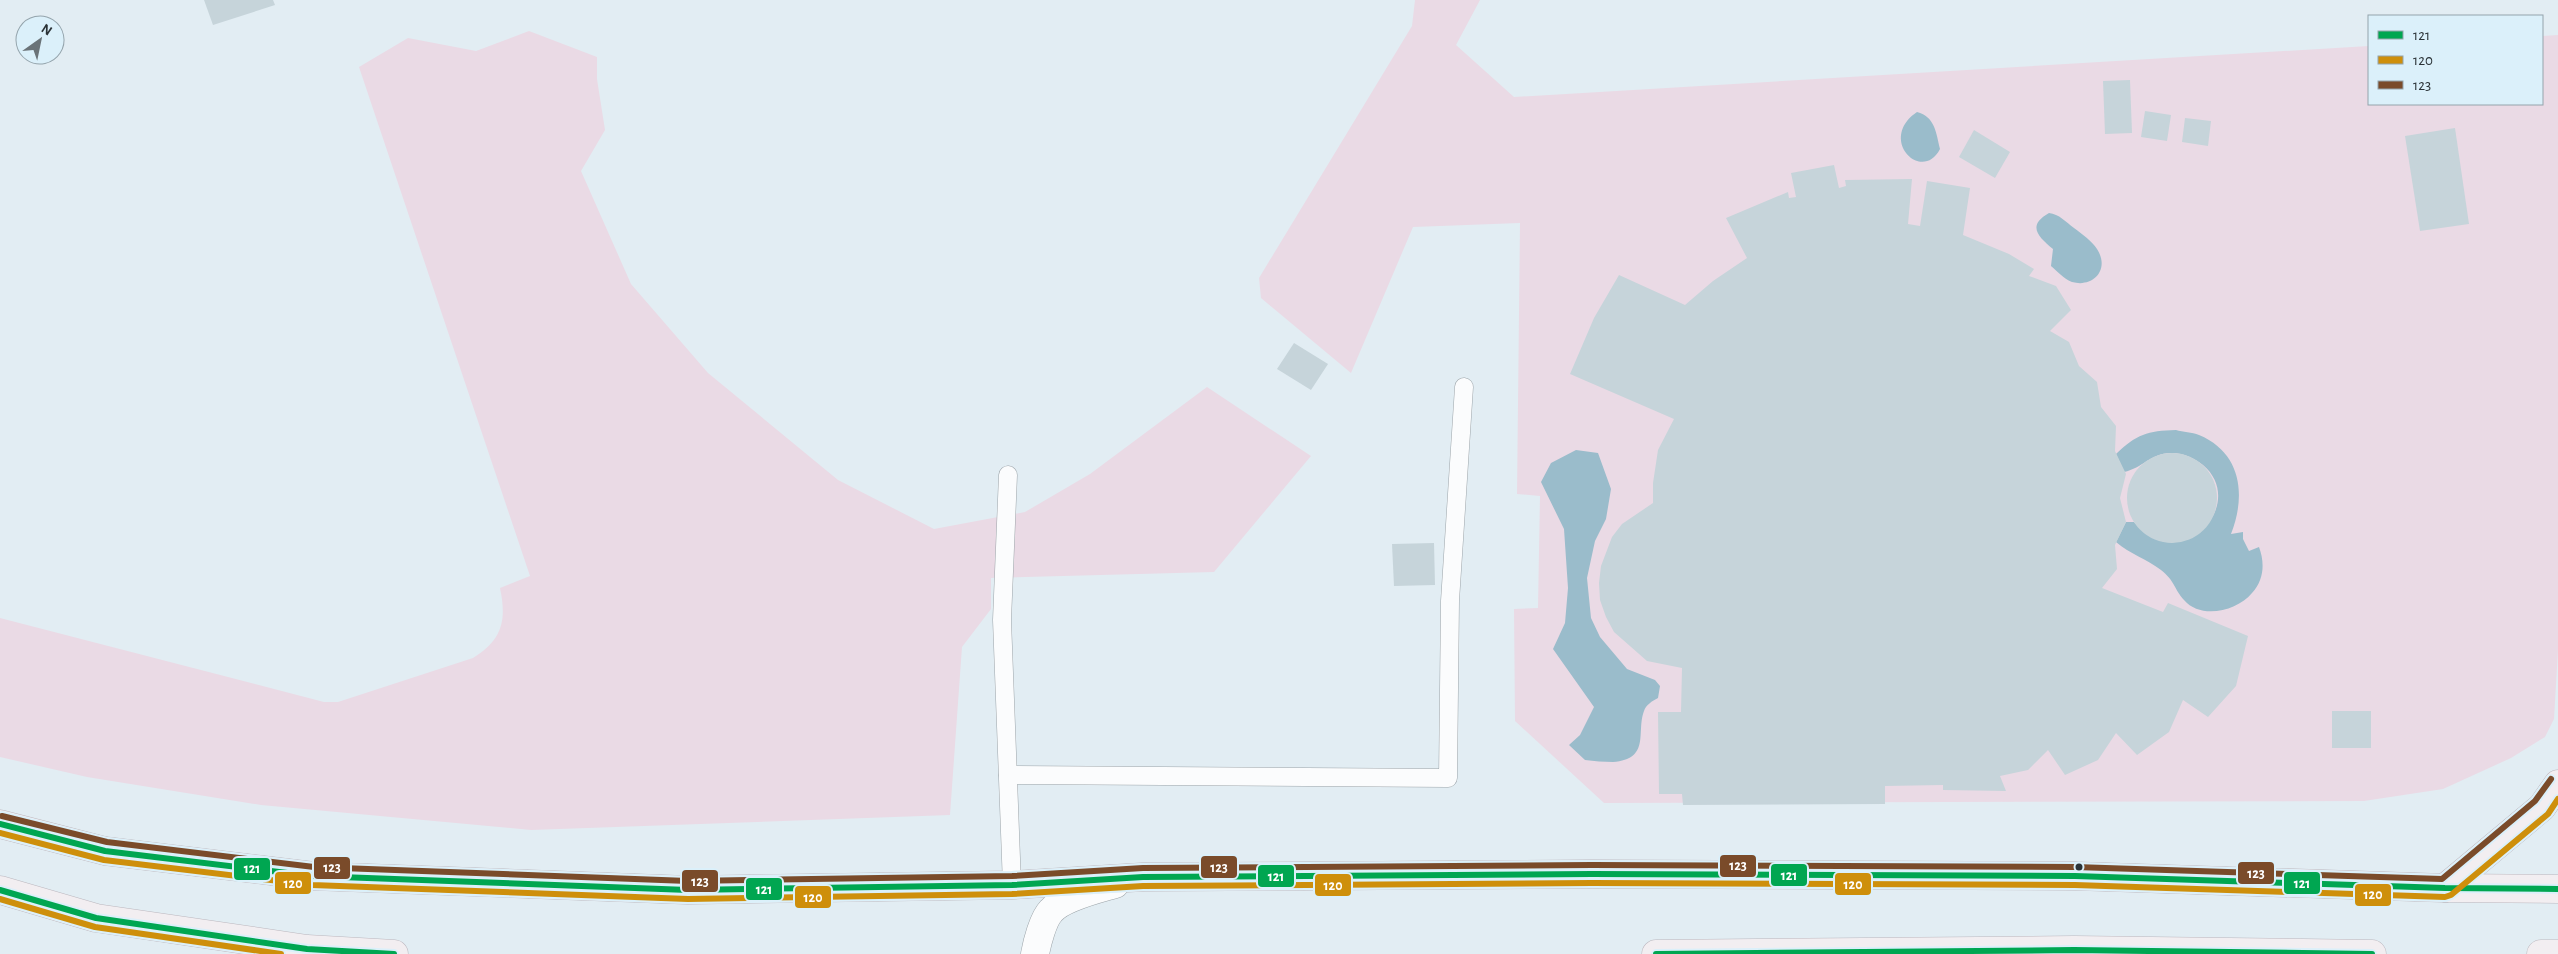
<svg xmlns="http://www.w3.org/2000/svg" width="2558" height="954" font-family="'Alegreya Sans',sans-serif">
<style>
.green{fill:#eadae5}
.water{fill:#9abccb}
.building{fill:#c6d4da}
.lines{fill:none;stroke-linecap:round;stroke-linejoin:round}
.lane-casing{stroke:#9ca4a9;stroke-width:19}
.street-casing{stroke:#9ca4a9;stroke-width:29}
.primary-casing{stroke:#bbb7be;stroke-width:29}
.lane{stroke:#fbfcfd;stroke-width:18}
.street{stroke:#fbfcfd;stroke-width:28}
.primary{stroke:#f2eef1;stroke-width:28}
.bus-1-casing{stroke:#dbf0fa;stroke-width:10}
.bus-2-casing{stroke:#dbf0fa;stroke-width:10}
.bus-3-casing{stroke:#dbf0fa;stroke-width:10}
.bus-1{stroke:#00a651;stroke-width:6}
.bus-2{stroke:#ce8f0b;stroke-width:6}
.bus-3{stroke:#7a4b2a;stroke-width:6}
.bus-dot{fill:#2a3236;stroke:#dbf0fa;stroke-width:2}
.line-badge{stroke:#dbf0fa;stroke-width:2}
.badge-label{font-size:14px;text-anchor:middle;font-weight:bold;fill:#fff}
</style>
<rect width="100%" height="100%" fill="#e2edf3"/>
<!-- green -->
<g class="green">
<path d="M1415,0h65l-24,45 58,52 855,-51v58h173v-68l16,-1v615l-4,69 -9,18 -34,21 -68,31 -79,12 -760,2 -89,-82 -1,-112 24,-1 2,-112 -23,-2 3,-271 -107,4 -62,146 -90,-75 -2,-20 153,-252z"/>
<path d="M529,31l68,26v22l8,51 -24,41 50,113 77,89 130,107 96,49 91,-17 65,-38 117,-87 104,69 -97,116 -223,6v31l-29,38 -12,168 -419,15 -270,-25 -174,-28 -87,-20v-139l324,84h14l135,-44c29,-18 34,-37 27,-70l30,-12 -171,-509 49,-29 68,13z"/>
</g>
<!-- water -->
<g class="water">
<path d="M1917,112c18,5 19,20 23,37 -18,35 -63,-10 -23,-37z"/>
<path d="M2049,213c10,1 17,9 25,15 8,6 18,13 23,21 13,20 -3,39 -25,33 -8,-3 -15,-11 -21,-16l2,-17c-14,-12 -27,-23 -4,-36z"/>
<path d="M2176,430c7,2 16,2 23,5 43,18 47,61 32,99l12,-2v7l6,12 10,-4c6,16 5,33 -7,46 -15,18 -51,27 -68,7 -10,-11 -9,-19 -23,-30 -14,-11 -31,-16 -45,-28l10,-20h8c46,56 115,-18 69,-57 -9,-7 -19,-12 -31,-12 -20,-1 -29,15 -48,19l-8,-18c21,-20 31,-23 60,-24z"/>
<path d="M1576,450l22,3 13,36 -5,30 -11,22 -8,37 4,40 9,19 27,32 28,11 5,6 -2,12c-6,3 -12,7 -14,13 -8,21 7,48 -31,51 -9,0 -19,-1 -28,-2l-16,-15 11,-10 14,-28 -41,-58 12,-26 3,-35 -4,-59 -23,-47 10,-19z"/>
</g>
<!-- building -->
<g class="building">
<path d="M204,0h69l2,5 -62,20z"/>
<path d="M2130,80l2,53 -27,1 -2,-53z"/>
<path d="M2145,111l26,4 -4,26 -26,-4z"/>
<path d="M2185,118l26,3 -3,25 -26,-4z"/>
<path d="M2455,128l14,96 -49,7 -15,-95z"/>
<path d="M1974,130l36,22 -15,26 -36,-21z"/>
<path d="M1834,165l5,23 7,-2 -1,-6 67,-1 -4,45 12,2 7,-45 43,7 -7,47 46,19 25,15 -5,7 27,10 15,24 -21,21 19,11 10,24 18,16 4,25 15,19 -1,25 11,23 -6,24 6,24 -11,23 2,24 -15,19 61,24 5,-9 80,33 -12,50 -28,31 -25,-17 -14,32 -32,23 -21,-22 -18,27 -33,15 -17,-25 -20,20 -28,6 6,15 -63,-1v-5l-58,1v18l-202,1 -1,-11h-23l-1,-82h23l1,-44 -35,-7 -33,-29 -8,-15 -6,-17 -1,-17 2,-17 11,-29 10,-13 31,-21v-20l5,-33 16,-31 -104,-45 24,-56 25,-43 66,30 28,-24 34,-23 -21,-40 62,-26 1,6 7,-1 -5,-24z"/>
<path d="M1294,343l34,21 -17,26 -34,-21z"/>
<circle cx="2172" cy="498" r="45"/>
<path d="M1434,543l1,42 -41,1 -2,-42z"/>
<rect x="2332" y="711" width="39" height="37"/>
</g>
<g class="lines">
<!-- lane casing -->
<g class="lane-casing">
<g id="lane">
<path d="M1008,475l-6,145 10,265"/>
<path d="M1008,775l440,3 2,-177 14,-214"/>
</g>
</g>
<!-- street casing -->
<g class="street-casing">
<path id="street" d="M1035,954c2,-11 8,-35 16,-43 12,-14 47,-22 64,-27"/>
</g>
<!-- primary casing -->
<g class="primary-casing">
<g id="primary">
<path d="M0,824l105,27 208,25 375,14 324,-5 131,-8 449,-3 483,2 370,12 113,1"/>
<path d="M2445,888l97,-81 16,-23"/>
<path d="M0,890l96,28 211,31 87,5"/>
<path d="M1656,954l418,-4 298,4"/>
<path d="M2541,954h17"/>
</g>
</g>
<!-- lane -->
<use href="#lane" class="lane"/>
<!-- street -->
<use href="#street" class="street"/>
<!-- primary -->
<use href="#primary" class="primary"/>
<!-- bus-1 casing -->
<g class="bus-1-casing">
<g id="bus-1">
<path d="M0,824l105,27 208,25 375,14 324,-5 131,-8 449,-3 483,2 370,12 113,1"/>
<path d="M0,890l96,28 211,31 87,5"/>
<path d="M1656,954l418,-4 298,4"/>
</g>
</g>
<!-- bus-2 casing -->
<g class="bus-2-casing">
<g id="bus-2">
<path d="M0,833l104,27 208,25 376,14 324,-5 131,-8 449,-3 483,2 370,12 6,-2 97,-81 10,-15"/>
<path d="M0,899l95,28 186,27"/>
</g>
</g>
<!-- bus-3 casing -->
<g class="bus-3-casing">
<path id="bus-3" d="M2,816l105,26 207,25 374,14 324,-5 131,-8 449,-3 483,2 367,12 93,-78 16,-22"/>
</g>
<!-- bus-1 -->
<use href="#bus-1" class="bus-1"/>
<!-- bus-2 -->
<use href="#bus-2" class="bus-2"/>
<!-- bus-3 -->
<use href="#bus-3" class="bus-3"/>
</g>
<!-- markers -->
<circle class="bus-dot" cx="2079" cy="867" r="4.5"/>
<g class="line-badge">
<rect x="1719" y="854" width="38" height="24" rx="5" fill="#7a4b2a"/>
<rect x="1200" y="855" width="38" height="24" rx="5" fill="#7a4b2a"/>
<rect x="313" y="856" width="38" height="24" rx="5" fill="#7a4b2a"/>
<rect x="233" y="857" width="38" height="24" rx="5" fill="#00a651"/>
<rect x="2237" y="861" width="38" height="24" rx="5" fill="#7a4b2a"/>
<rect x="1770" y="863" width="38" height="24" rx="5" fill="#00a651"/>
<rect x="1257" y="864" width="38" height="24" rx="5" fill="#00a651"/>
<rect x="681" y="869" width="38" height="24" rx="5" fill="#7a4b2a"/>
<rect x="274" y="871" width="38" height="24" rx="5" fill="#ce8f0b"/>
<rect x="2283" y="871" width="38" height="24" rx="5" fill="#00a651"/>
<rect x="1834" y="872" width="38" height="24" rx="5" fill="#ce8f0b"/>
<rect x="1314" y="873" width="38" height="24" rx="5" fill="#ce8f0b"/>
<rect x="745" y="877" width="38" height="24" rx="5" fill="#00a651"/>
<rect x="2354" y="883" width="38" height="24" rx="5" fill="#ce8f0b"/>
<rect x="794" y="885" width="38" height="24" rx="5" fill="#ce8f0b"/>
</g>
<g class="badge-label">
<text x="1738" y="870">123</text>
<text x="1219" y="872">123</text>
<text x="332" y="872">123</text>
<text x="252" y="873">121</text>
<text x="2256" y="878">123</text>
<text x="1789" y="880">121</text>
<text x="1276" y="881">121</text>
<text x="700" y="886">123</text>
<text x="293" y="888">120</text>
<text x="2302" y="888">121</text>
<text x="1853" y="889">120</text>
<text x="1333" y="890">120</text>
<text x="764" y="894">121</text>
<text x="2373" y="899">120</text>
<text x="813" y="902">120</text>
</g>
<!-- legend -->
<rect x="2368" y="15" width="175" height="90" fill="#dbf0fa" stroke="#94a4ac"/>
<rect x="2378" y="31" width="25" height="8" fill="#00a651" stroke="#94a4ac"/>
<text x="2413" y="40" font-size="15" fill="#2a3236">121</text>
<rect x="2378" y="56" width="25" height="8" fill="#ce8f0b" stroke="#94a4ac"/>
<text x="2413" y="65" font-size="15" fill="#2a3236">120</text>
<rect x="2378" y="81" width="25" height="8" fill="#7a4b2a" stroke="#94a4ac"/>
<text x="2413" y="90" font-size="15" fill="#2a3236">123</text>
<!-- north arrow -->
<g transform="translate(40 40) rotate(33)"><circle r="24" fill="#dbf0fa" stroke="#94a4ac"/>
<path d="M0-4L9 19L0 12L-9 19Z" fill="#6a7378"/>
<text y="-8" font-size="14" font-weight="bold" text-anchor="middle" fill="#2a3236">N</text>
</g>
</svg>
